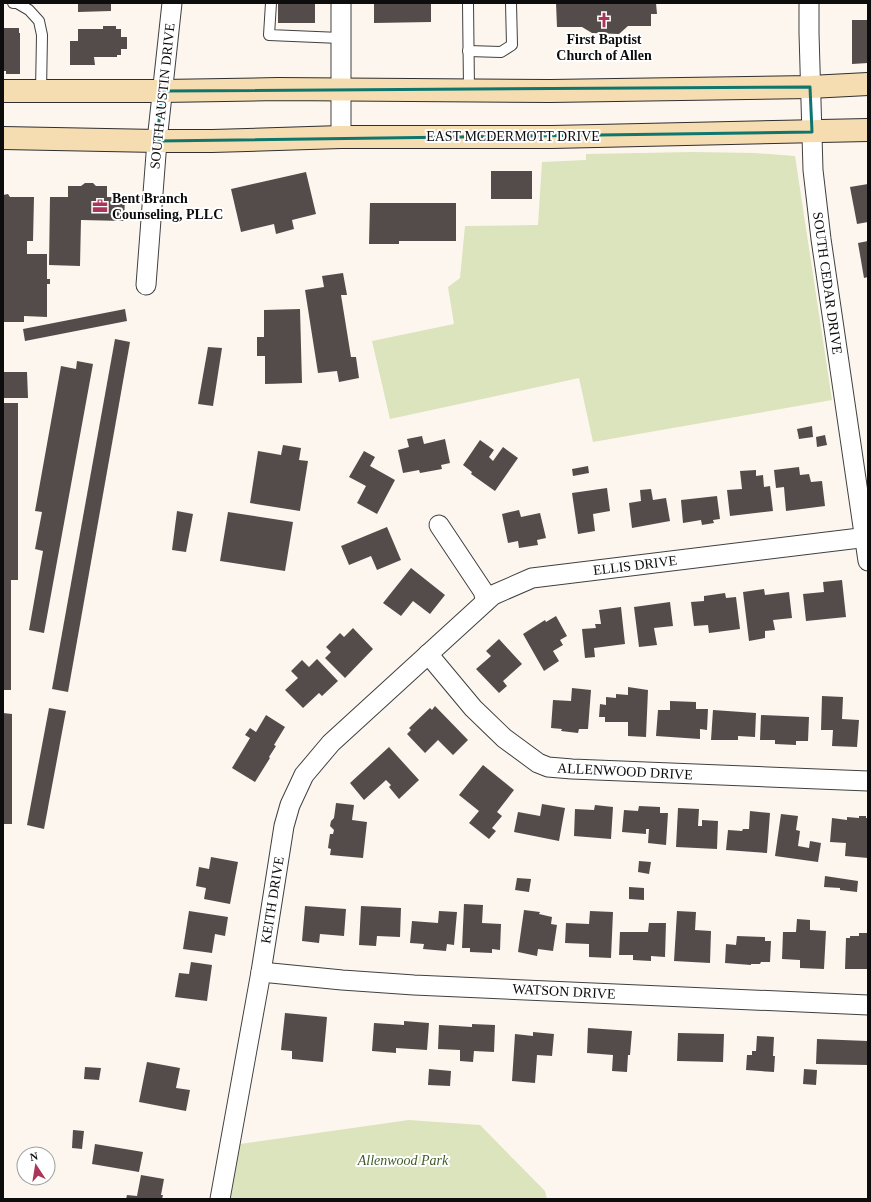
<svg xmlns="http://www.w3.org/2000/svg" width="871" height="1202" font-family="'Times New Roman',serif">
<style>
.green{fill:#dbe4bc}
.building{fill:#544c4a}
.lines{fill:none;stroke-linecap:round;stroke-linejoin:round}
.service-casing{stroke:#404040;stroke-width:12}
.minor-casing{stroke:#404040;stroke-width:21}
.secondary-casing{stroke:#2f2f2f;stroke-width:24}
.service{stroke:#fff;stroke-width:10}
.minor{stroke:#fff;stroke-width:19}
.secondary{stroke:#f6dcb1;stroke-width:22}
.marked{fill:none;stroke:#0f766e;stroke-width:3;stroke-linejoin:round}
.labels{text-anchor:middle;stroke-width:4;stroke-linejoin:round;paint-order:stroke}
.poi-label{font-size:14px;font-weight:bold;fill:#0d0d0d;stroke:#fff}
.street-label{font-size:14px;fill:#0d0d0d;stroke:#fff}
.park-label{font-size:14px;font-style:italic;fill:#3f5d25;stroke:#fff}
</style>
<rect width="100%" height="100%" fill="#fdf6ee"/>
<!-- green -->
<g class="green">
<path d="M694,152l60,1 41,3 37,244 -239,42 -14,-64 -189,41 -18,-78 82,-17 -6,-37 12,-9 5,-52 73,-1 4,-63 44,-2v-6z"/>
<path d="M409,1120l71,5 65,66 2,8h-318l11,-55z"/>
</g>
<!-- building -->
<g class="building">
<path d="M78,3h33v8l-33,1z"/>
<rect x="278" y="3" width="37" height="20"/>
<path d="M374,3h57v19l-57,1z"/>
<path d="M556,3h100l1,11h-6v12h-23l-9,8 -27,-1 -10,-6h-25z"/>
<path d="M852,20h16v43l-16,1z"/>
<path d="M103,26h13v3h5v8h6v12h-6v6h-4v2h-23l1,8h-25v-24h8v-12h25z"/>
<path d="M3,28h16v5h1v41h-14v-3h-3z"/>
<rect x="491" y="171" width="41" height="28"/>
<path d="M306,172l10,42 -24,6 2,9 -18,5 -2,-10 -33,8 -10,-43z"/>
<path d="M85,183h8l3,3h11v11h18l-1,24 -43,-1 -1,46 -31,-1 1,-68h18v-11h13z"/>
<path d="M868,184v38l-11,2 -7,-37z"/>
<path d="M8,194l2,3h24l-1,44h-6v13h20v25h3v5h-3v33l-23,-1v6h-21v-127z"/>
<path d="M370,203h86v38h-57v3h-30z"/>
<path d="M868,241v36l-4,1 -6,-35z"/>
<path d="M343,273l4,22h-6l10,62h5l3,21 -20,4 -2,-11 -19,2 -13,-83 19,-3 -2,-11z"/>
<path d="M125,309l2,12 -102,20 -2,-12z"/>
<path d="M300,309l2,74 -37,1v-28h-8v-19h7v-27z"/>
<path d="M115,339l15,3 -62,350 -16,-3z"/>
<path d="M208,347l14,1 -9,58 -15,-2z"/>
<path d="M77,361l16,3 -49,269 -15,-3 14,-79 -8,-2 7,-37 -7,-1 26,-145 15,3z"/>
<path d="M3,372h24l1,26h-25z"/>
<path d="M3,403h15v177h-7v110h-8z"/>
<path d="M812,426l1,11 -14,2 -2,-10z"/>
<path d="M825,435l2,10 -10,2 -1,-10z"/>
<path d="M422,436l2,8 21,-5 5,24 -9,2 1,4 -22,4 -1,-3 -16,3 -5,-23 11,-3 -2,-8z"/>
<path d="M480,440l14,10 -5,7 4,4 10,-14 15,11 -23,33 -24,-17 1,-2 -9,-7z"/>
<path d="M283,445l18,3 -2,12 9,1 -8,50 -50,-8 8,-52 23,4z"/>
<path d="M364,451l11,6 -5,9 25,14 -18,34 -20,-11 9,-17 -17,-9z"/>
<path d="M588,466l1,7 -16,3 -1,-7z"/>
<path d="M799,467l1,8 9,-1 2,8 11,-1 3,25 -39,5 -2,-24 -8,1 -2,-18z"/>
<path d="M756,470v6l7,-1 1,12 6,-1 3,25 -43,5 -3,-26 15,-1 -2,-18z"/>
<path d="M607,488l3,23 -17,3 2,17 -17,3 -6,-41z"/>
<path d="M651,489l2,11 13,-2 4,23 -38,7 -3,-25 12,-2 -1,-11z"/>
<path d="M717,496l3,23 -7,1 1,3 -12,2 -1,-5 -18,3 -2,-23z"/>
<path d="M519,510l2,7 19,-4 6,25 -9,2 1,5 -19,3 -1,-7 -10,2 -6,-29z"/>
<path d="M177,511l16,3 -7,38 -14,-2z"/>
<path d="M228,512l65,10 -8,49 -65,-10z"/>
<path d="M387,527l14,33 -24,10 -6,-14 -22,9 -8,-19z"/>
<path d="M411,568l34,27 -15,19 -17,-13 -12,15 -18,-13z"/>
<path d="M842,580l4,37 -40,4 -3,-27 21,-2 -1,-10z"/>
<path d="M764,589l1,6 24,-3 3,26 -19,2 2,10 -10,1v7l-16,3 -6,-49z"/>
<path d="M725,593l1,5 10,-1 4,32 -31,4 -1,-8 -14,1 -3,-24 13,-1v-5z"/>
<path d="M670,602l3,24 -19,2 3,17 -18,2 -5,-40z"/>
<path d="M621,607l4,37 -31,4 1,9 -10,1 -3,-29 14,-1 -1,-4h6l-2,-14z"/>
<path d="M556,616l11,20 -7,4 3,5 -10,6 6,10 -15,10 -21,-37 22,-14 1,2z"/>
<path d="M353,628l20,21 -28,29 -20,-20 6,-6 -5,-5 14,-14 4,4z"/>
<path d="M499,639l23,25 -19,17 4,5 -8,7 -23,-24 15,-13 -5,-5z"/>
<path d="M317,659l21,22 -16,15 -3,-3 -16,15 -18,-18 13,-12 -7,-7 11,-11 7,7z"/>
<path d="M628,687l20,3 -2,47 -18,-1v-14h-23v-5h-6l1,-13 6,1v-8l10,1v-4l12,1z"/>
<path d="M572,688l19,2 -3,39h-9l-1,4 -17,-2 1,-2 -11,-1 2,-28 18,1z"/>
<path d="M822,696l21,1 -1,22 17,1 -2,27 -25,-1 1,-16h-12z"/>
<path d="M670,701l26,1v7h12l-1,21 -7,-1v10l-44,-3 2,-26h12z"/>
<path d="M435,706l33,34 -15,15 -15,-15 -13,13 -18,-19 4,-4 -2,-2 21,-20 2,2z"/>
<path d="M49,708l17,3 -22,118 -17,-4z"/>
<path d="M713,710l43,3 -1,24 -17,-1v4h-27z"/>
<path d="M3,713l9,1v110h-9z"/>
<path d="M266,715l19,12 -11,18 2,1 -7,11 1,1 -15,24 -23,-14 18,-30 -5,-3 5,-7 6,4z"/>
<path d="M761,715l48,2 -1,24h-12v4l-21,-1v-4h-15z"/>
<path d="M389,747l30,33 -20,19 -10,-12 2,-2 -5,-5 -22,20 -14,-17z"/>
<path d="M483,765l31,25 -17,22 5,4 -10,12 4,3 -7,8 -20,-16 10,-12 -20,-16z"/>
<path d="M336,803l18,2 -2,15 15,2 -4,36 -33,-3 1,-6 -3,-1 2,-14h3l1,-4 -4,-4 1,-5 3,-3z"/>
<path d="M542,804l23,4 -6,33 -45,-9 4,-20 22,4z"/>
<path d="M595,805l18,2 -2,32 -37,-3 1,-27 19,1z"/>
<path d="M639,806l21,1v6h8l-2,32 -18,-2 1,-14h-3v5l-24,-2 2,-22 14,1z"/>
<path d="M678,808l21,1 -1,17h4v-6l16,1 -1,28 -41,-2z"/>
<path d="M750,811l20,2 -3,40 -41,-3 2,-20 14,1 1,-2h6z"/>
<path d="M781,814l17,2 -2,14 4,1 -2,15 11,2 1,-7 11,2 -3,19 -43,-6z"/>
<path d="M859,816h7v2h2v40l-23,-2 1,-13 -16,-1 2,-24 15,2v-3l12,1z"/>
<path d="M211,857l27,5 -8,42 -26,-5 2,-11 -10,-2 3,-19 10,2z"/>
<path d="M639,861l12,1 -2,12 -11,-2z"/>
<path d="M825,876l33,5 -1,11 -17,-2v-2l-16,-1z"/>
<path d="M517,878l14,1 -2,13 -14,-2z"/>
<path d="M629,887l15,1v12l-15,-1z"/>
<path d="M464,904l19,1 -1,18 19,1 -1,26 -8,-1v4l-22,-1v-4h-8z"/>
<path d="M305,906l41,3 -2,27 -24,-2 -1,9 -17,-2z"/>
<path d="M361,906l40,2 -1,29 -23,-1 -1,10 -17,-1z"/>
<path d="M524,910l16,2 -1,2 13,3 -1,7 6,1 -4,26 -15,-2 -1,7 -19,-4z"/>
<path d="M189,911l39,6 -3,19 -10,-2 -3,19 -29,-4z"/>
<path d="M439,911l18,1 -3,33 -7,-1 -1,7 -23,-2 1,-5 -14,-1 2,-22 26,2z"/>
<path d="M590,911l23,1 -2,46 -22,-1v-13l-24,-1 1,-20 23,1z"/>
<path d="M677,911l19,1 -1,18 16,1 -1,32 -36,-2z"/>
<path d="M797,919l13,1v10l16,1 -2,38 -24,-1v-8l-18,-1 1,-27h13z"/>
<path d="M649,923h17l-1,34 -14,-1v5l-18,-1v-5h-14l1,-23h28z"/>
<path d="M859,933h9v36h-23l1,-31h4v-2h9z"/>
<path d="M737,936l28,1v4h6l-1,21h-9l-1,2h-9v1l-26,-2 1,-19 10,1z"/>
<path d="M191,962l21,3 -5,36 -32,-4 4,-24 10,1z"/>
<path d="M285,1013l42,4 -4,45 -31,-3v-8l-11,-1z"/>
<path d="M404,1021l25,2 -2,27 -31,-2v5l-24,-2 2,-28 30,2z"/>
<path d="M472,1024l23,1 -1,27 -20,-1 -1,11 -13,-1v-11l-22,-1 1,-24 33,2z"/>
<path d="M588,1028l44,3 -2,24h-2l-1,17 -15,-1 1,-16 -26,-2z"/>
<path d="M533,1032l21,2 -2,22 -15,-1 -2,28 -23,-2 3,-47 18,2z"/>
<path d="M678,1033l46,1 -1,28 -46,-1z"/>
<path d="M757,1036l17,1 -1,19h2l-1,16 -28,-2 1,-15h5v-4h4z"/>
<path d="M817,1039l51,2v24l-52,-1z"/>
<path d="M147,1062l33,6 -4,20 14,2 -4,21 -47,-9z"/>
<path d="M85,1067l16,1 -2,12 -15,-1z"/>
<path d="M429,1069l22,2 -1,15 -22,-1z"/>
<path d="M804,1069l13,1 -1,15 -13,-1z"/>
<path d="M73,1130l11,1 -2,18 -10,-1z"/>
<path d="M95,1144l48,8 -4,20 -47,-8z"/>
<path d="M141,1175l23,4 -3,16h2l-1,4h-36l1,-4 10,1z"/>
</g>
<g class="lines">
<!-- service casing -->
<g class="service-casing">
<g id="service">
<path d="M13,3h4l12,7 10,11 3,14 -1,56"/>
<path d="M271,3l-2,32 71,3"/>
<path d="M468,3l1,86"/>
<path d="M468,51l33,1 11,-7 -1,-42"/>
</g>
</g>
<!-- minor casing -->
<g class="minor-casing">
<g id="minor">
<path d="M341,3v134"/>
<path d="M809,3v30l4,137 8,69 47,322"/>
<path d="M146,285l11,-144 15,-138"/>
<path d="M439,525l44,66 3,10"/>
<path d="M428,654l45,54 31,30 34,25 10,4 24,2 296,12"/>
<path d="M261,972l81,8 72,5 454,20"/>
<path d="M220,1199l41,-227 23,-146 6,-21 14,-30 27,-32 162,-148 39,-17 336,-41"/>
</g>
</g>
<!-- secondary casing -->
<g class="secondary-casing">
<g id="secondary">
<path d="M3,91h159l116,-2 272,2 260,-4 58,-3"/>
<path d="M3,138l154,3h55l129,-4h211l316,-7"/>
</g>
</g>
<!-- service -->
<use href="#service" class="service"/>
<!-- minor -->
<use href="#minor" class="minor"/>
<!-- secondary -->
<use href="#secondary" class="secondary"/>
</g>
<!-- marked area -->
<path class="marked" d="M810,87l2,45 -655,9 5,-50z"/>
<!-- icons -->
<defs>
<g id="church-bare" transform="scale(1.2)"><path d="M-1.2-6h2.4v3.5h3.3v2.4h-3.3V6h-2.4V-.1h-3.3v-2.4h3.3Z" fill="#ad3559" stroke="#fff" stroke-width="2.5" paint-order="stroke"/></g>
<g id="office-bare" transform="scale(1.2)"><path d="M-6-3h4V-5.5h4V-3h4V5H-6ZM-1-4.5V-3h2v-1.5ZM-6 0V1H6V0Z" fill="#ad3559" stroke="#fff" stroke-width="2.5" paint-order="stroke"/></g>
</defs>
<g fill-rule="evenodd">
<use href="#church-bare" x="604" y="20"/>
<use href="#office-bare" x="100" y="206"/>
</g>
<g class="labels">
<!-- poi labels -->
<g class="poi-label">
<text x="604" y="44">First Baptist<tspan x="604" dy="16">Church of Allen</tspan></text>
<text x="112" y="203" text-anchor="start">Bent Branch<tspan x="112" dy="16">Counseling, PLLC</tspan></text>
</g>
<!-- street labels -->
<g class="street-label">
<text transform="translate(162 96) rotate(-84)" y="5">SOUTH AUSTIN DRIVE</text>
<text x="513" y="141">EAST MCDERMOTT DRIVE</text>
<text transform="translate(828 283) rotate(82)" y="5">SOUTH CEDAR DRIVE</text>
<text transform="translate(635 565) rotate(-7)" y="5">ELLIS DRIVE</text>
<text transform="translate(625 771) rotate(3)" y="5">ALLENWOOD DRIVE</text>
<text transform="translate(272 900) rotate(-81)" y="5">KEITH DRIVE</text>
<text transform="translate(564 991) rotate(3)" y="5">WATSON DRIVE</text>
</g>
<!-- park labels -->
<g class="park-label">
<text x="403" y="1165">Allenwood Park</text>
</g>
</g>
<!-- border -->
<rect width="871" height="1202" fill="none" stroke="#0d0d0d" stroke-width="8"/>
<!-- north arrow -->
<g transform="translate(36 1166) rotate(348)"><circle r="19" fill="#ffffff" stroke="#9e9e9e"/>
<path d="M0-3L7 15L0 10L-7 15Z" fill="#ad3559"/>
<text y="-6" font-size="11" font-weight="bold" text-anchor="middle" fill="#0d0d0d">N</text>
</g>
</svg>
